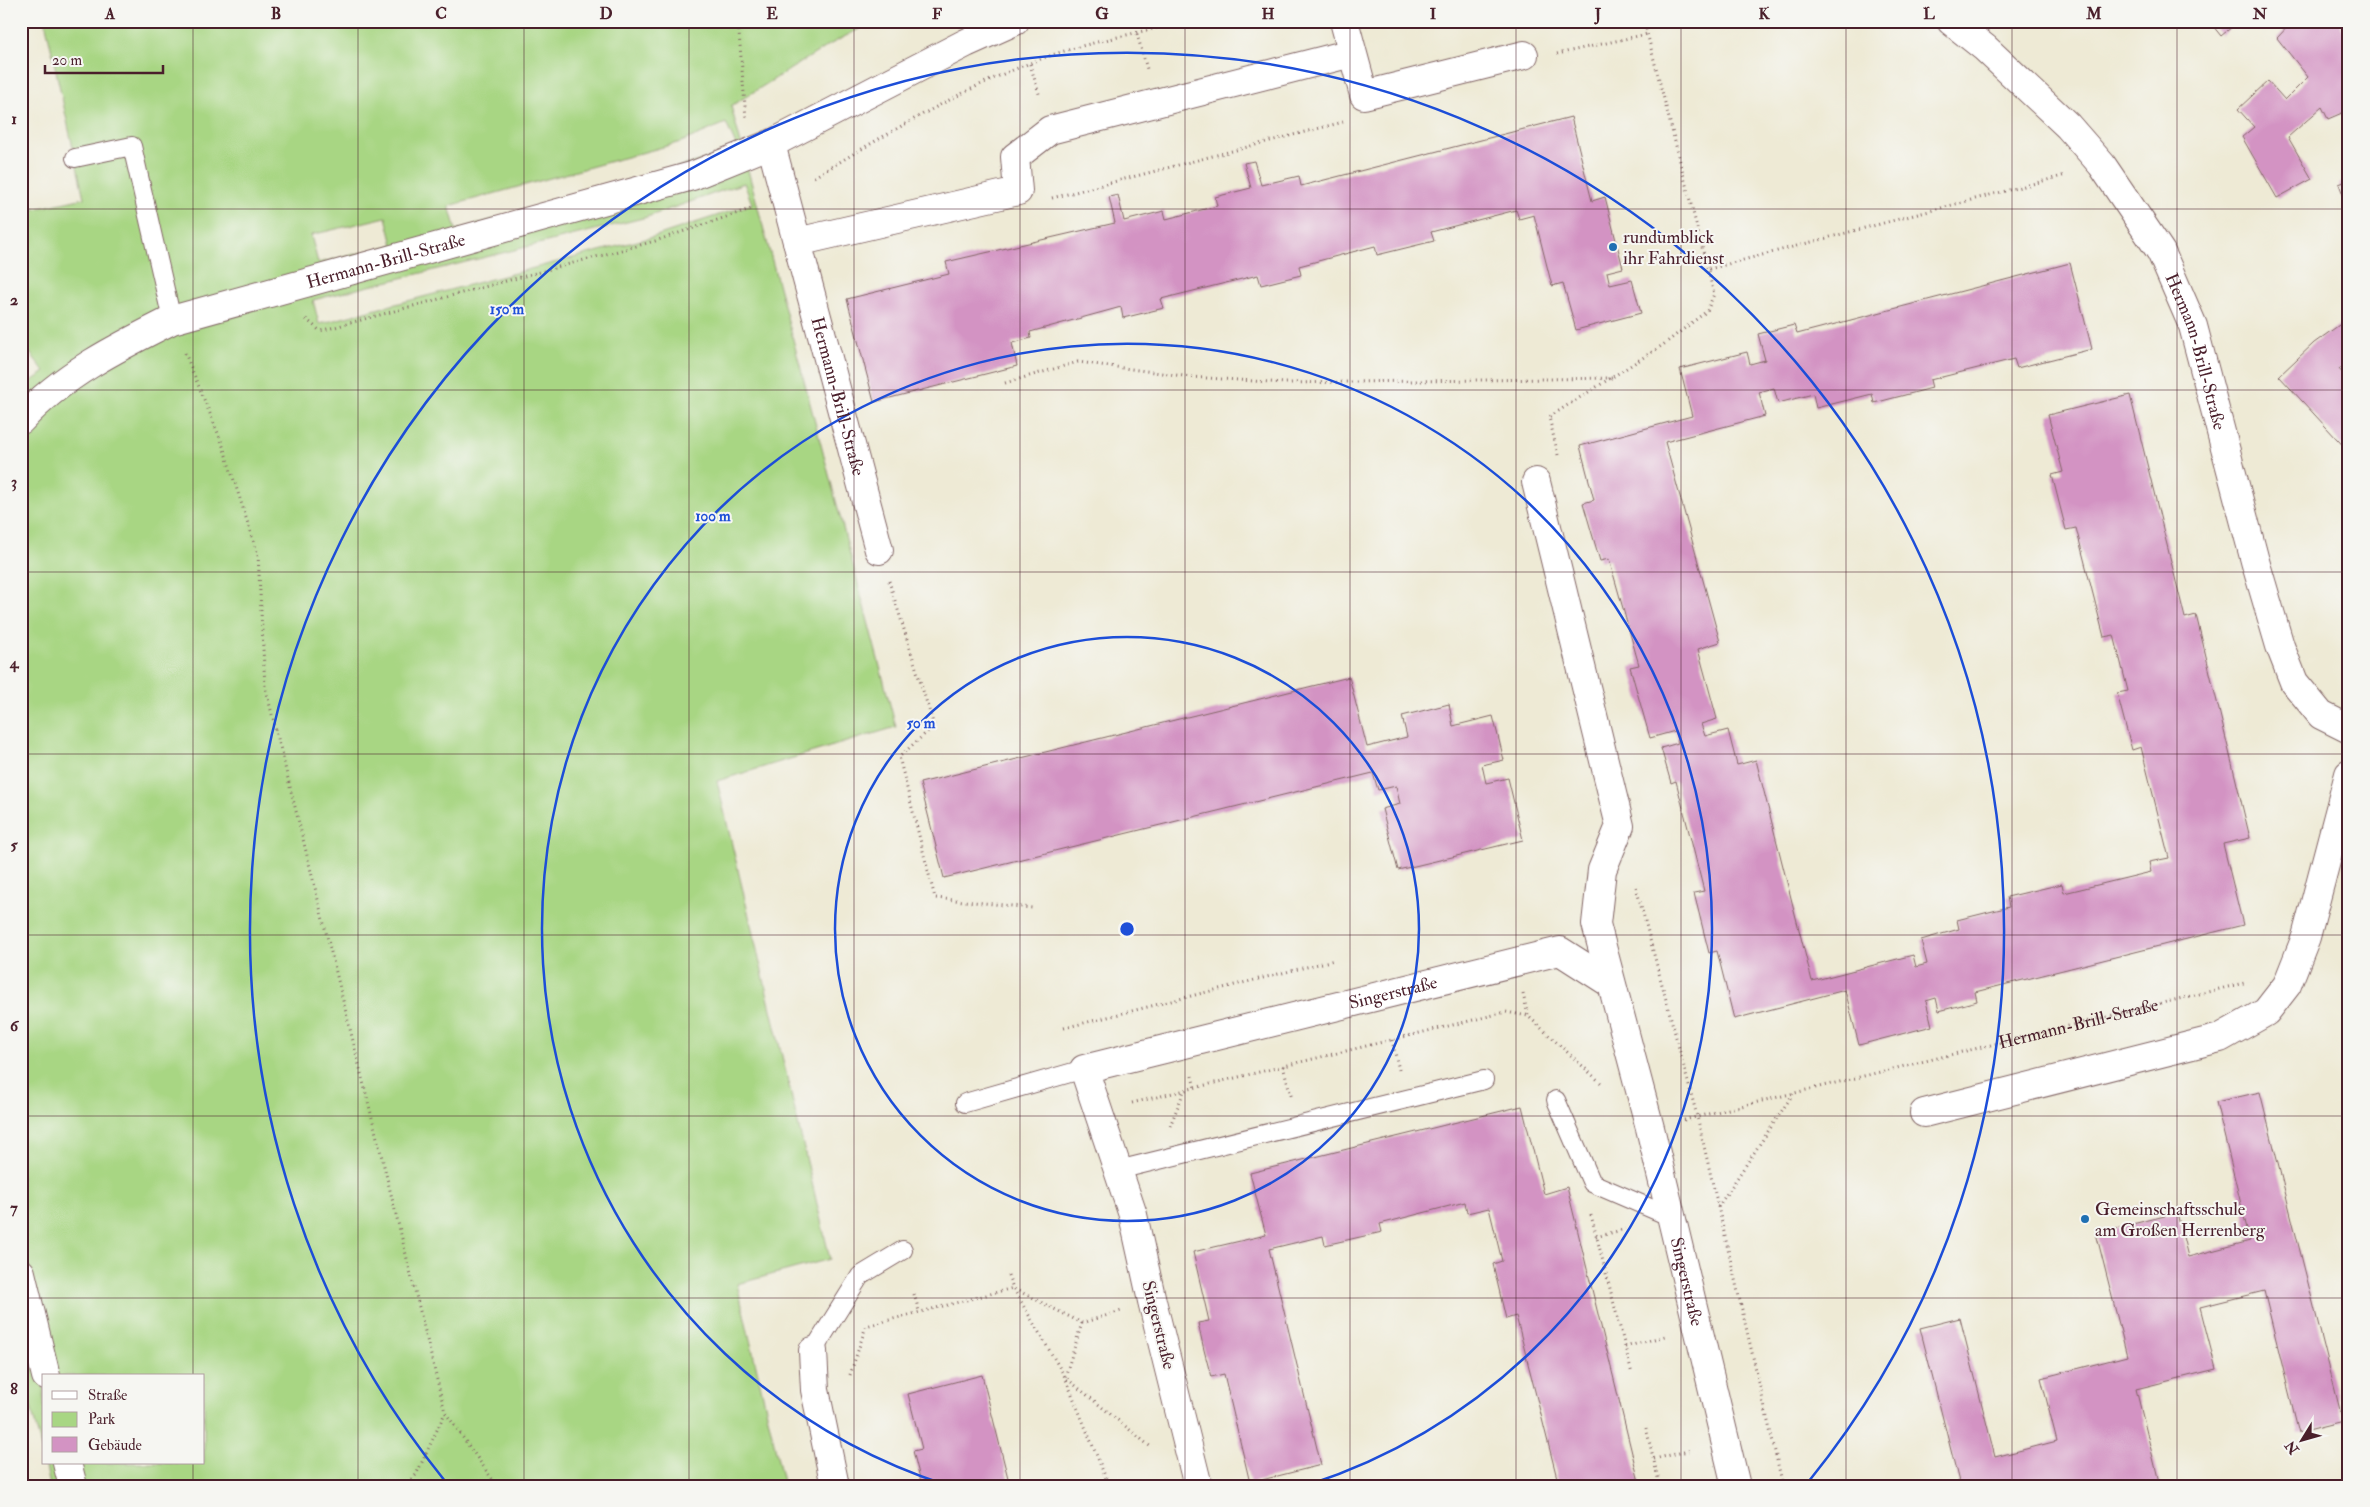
<svg xmlns="http://www.w3.org/2000/svg" width="2370" height="1507" font-family="'IM FELL Double Pica',serif">
<style>
.green{fill:#a8d683;stroke:#797a57;fill-rule:evenodd}
.building{fill:#d393c3}
.lines{fill:none;stroke-linecap:round;stroke-linejoin:round}
.service-casing{stroke:#836666;stroke-width:20}
.minor-casing{stroke:#836666;stroke-width:30}
.path{stroke:#836666;stroke-width:3;stroke-dasharray:1 4;stroke-linecap:butt}
.service{stroke:#fff;stroke-width:18}
.minor{stroke:#fff;stroke-width:28}
.grid{fill:none;stroke:#4a1f2b;stroke-width:1;stroke-opacity:0.55}
.ring{fill:none;stroke:#1d4ed8;stroke-width:2.5}
.poi-dot{fill:#1f6fb2;stroke:#f6f6f2;stroke-width:2}
.labels{text-anchor:middle;stroke-width:4;stroke-linejoin:round;paint-order:stroke}
.poi-label{font-size:18px;fill:#4a1f2b;stroke:#f6f6f2;text-anchor:start}
.street-label{font-size:18px;fill:#4a1f2b;stroke:#f6f6f2}
.centre{fill:#1d4ed8;stroke:#f6f6f2;stroke-width:2.5}
.ring-label{font-size:15px;text-anchor:middle;font-weight:bold;fill:#1d4ed8;stroke:#f6f6f2;stroke-width:4;stroke-linejoin:round;paint-order:stroke}
.neatline{fill:none;stroke:#4a1f2b;stroke-width:2}
.grid-label{font-size:16px;text-anchor:middle;font-weight:bold;fill:#4a1f2b}
</style>
<rect width="100%" height="100%" fill="#f6f6f2"/>
<filter id="ink" filterUnits="userSpaceOnUse"><feTurbulence type="fractalNoise" baseFrequency=".02" numOctaves="2"/><feDisplacementMap in="SourceGraphic" scale="10" xChannelSelector="R" yChannelSelector="G"/><feConvolveMatrix kernelMatrix="1 2 1 2 8 2 1 2 1" color-interpolation-filters="sRGB"/></filter>
<filter id="wash" filterUnits="userSpaceOnUse"><feTurbulence type="fractalNoise" baseFrequency=".0096" numOctaves="4" result="noise"/><feDisplacementMap in="SourceGraphic" scale="20" xChannelSelector="R" yChannelSelector="G"/><feGaussianBlur stdDeviation="1.12" result="paint"/><feColorMatrix in="noise" values="0 0 0 0 0 0 0 0 0 0 0 0 0 0 0 0 0 1.4 0 .05"/><feComposite in="paint" operator="in"/></filter>
<g filter="url(#wash)">
<rect width="100%" height="100%" fill="#eeead5"/>
<!-- green -->
<path class="green" d="M45,21h829l-45,24 -98,61 165,621 -179,54 113,478 -93,25 47,202h-734l-5,-23h159v-87h-160v83l-23,-91v-980l24,-16 -15,-19 -9,6v-147l63,-14zM726,123l12,27 -282,80 -7,-24 232,-64zM744,183l8,21 -99,33 -334,87 -6,-24 334,-83zM386,217l7,28 -75,18 -7,-28z"/>
<g id="blocks">
<!-- building -->
<g class="building">
<path d="M2209,21h30l-18,15z"/>
<path d="M2293,21h46l10,23v66l-21,9 -6,-12 -34,30 24,42 -35,19 -35,-61 12,-10 -16,-18 30,-28 17,19 23,-23 -31,-39z"/>
<path d="M1571,117l21,84 13,-4 18,71 -16,4 3,13 22,-5 9,33 -65,17 -13,-47 -11,3 -18,-71 -15,4 -3,-9 -85,22 3,9 -57,14 -2,-9 -76,20 2,9 -40,10 -3,-10 -97,24 3,9 -41,10 -2,-11 -91,25 1,6 -19,5 5,23 -143,36 -27,-103 102,-25 -3,-12 169,-39 -6,-26 9,-2 6,26 40,-10 2,8 51,-13 -2,-9 36,-9 -7,-25 10,-2 7,24 38,-9 2,10z"/>
<path d="M2349,180v30l-10,-26z"/>
<path d="M2070,263l22,86 -75,19 -3,-9 -84,21 2,8 -58,15 -2,-9 -56,14 -3,-14 -35,9 -4,-15 -15,4 6,24 -100,26 55,200 -22,7 19,70 -16,5 4,12 23,-6 9,35 19,-5 56,221 101,-26 3,12 11,-3 -6,-24 38,-11 -2,-9 52,-13 -2,-10 55,-13 2,9 87,-21 -2,-10 20,-4 -28,-111 -9,3 -15,-57 11,-2 -14,-56 -10,2 -28,-109 -10,2 -14,-55 11,-3 -15,-57 82,-20 55,223 11,-3 54,223 -27,6 20,81 -268,67 2,9 -38,10 -3,-13 -10,3 6,25 -73,19 -14,-55 -111,29 -17,-68 -8,2 -15,-60 10,-2 -28,-110 -5,2 -10,-35 17,-5 -3,-12 -25,7 -20,-71 9,-2 -30,-106 -9,2 -17,-58 11,-3 -14,-54 112,-30 -12,-47 67,-17 3,12 15,-4 -7,-26 36,-9 3,9z"/>
<path d="M2349,318v44l-10,7 10,12v71l-70,-76 35,-33z"/>
<path d="M1349,677l18,70 40,-10 -5,-21 47,-12 4,22 40,-10 11,44 -22,5 4,18 22,-5 15,62 -125,30 -16,-61 18,-5 -4,-18 -18,4 -5,-17 -429,105 -24,-95z"/>
<path d="M2260,1092l83,330 -44,11 -35,-142 -64,16 16,62 -80,20 24,97h-200l-40,-158 40,-10 35,139 62,-16 -16,-63 86,-22 -31,-123 81,-20 11,44 62,-16 -34,-139z"/>
<path d="M1522,1106l22,88 23,-7 73,299h-91l9,-4 -42,-166 -10,3 -13,-55 9,-3 -13,-53 -22,5 -2,-11 -85,22 2,8 -57,13 -2,-9 -54,13 52,216 -71,18 -26,-109 -13,3 -7,-27 -6,-27 11,-2 -16,-69 73,-17 -16,-62z"/>
<path d="M982,1375l28,111h-88l-9,-35 9,-2 -14,-55z"/>
</g>
</g>
</g>
<g filter="url(#ink)">
<use href="#blocks" fill-opacity="0" stroke="#836666" stroke-width="1"/>
<g class="lines">
<!-- service casing -->
<g class="service-casing">
<g id="service">
<path d="M75,158l57,-12 40,174"/>
<path d="M1556,1100l36,83 79,34"/>
<path d="M965,1103l119,-34"/>
<path d="M1118,1170l366,-90"/>
<path d="M813,1351l47,-75 43,-26"/>
</g>
</g>
<!-- minor casing -->
<g class="minor-casing">
<g id="minor">
<path d="M1344,21l20,74 160,-40"/>
<path id="s2" d="M1951,21l34,27 83,78 34,39 59,87 32,74 62,235 25,85 14,36 27,33 28,14"/>
<path id="s3" d="M771,144l108,406"/>
<path d="M797,242l221,-51 -3,-34 35,-27 302,-77"/>
<path id="s4" d="M21,420c41,-45 97,-73 151,-100l520,-144 79,-32 195,-101 49,-22"/>
<path id="s5" d="M1536,482l84,344 -18,44 -6,54 54,204 86,358"/>
<path d="M1924,1113l296,-75 46,-26 21,-27 19,-48 43,-163"/>
<path d="M21,1273l25,103"/>
<path d="M813,1351l2,39 20,96"/>
<path d="M67,1463l6,23"/>
<path id="s6" d="M1198,1486l-46,-185 -19,-86 -49,-146 476,-118 50,32"/>
</g>
</g>
<!-- path -->
<g class="path">
<path d="M738,21l8,97"/>
<path d="M1137,34l10,35"/>
<path d="M1557,54l90,-20"/>
<path d="M1030,64l10,33"/>
<path d="M814,177c79,-46 157,-95 244,-124 41,-13 85,-21 126,-32"/>
<path d="M1052,198l291,-76"/>
<path d="M1709,269l357,-94"/>
<path d="M306,319l14,12 335,-90 98,-33"/>
<path d="M185,353l37,90 36,112 7,131 180,726 52,74"/>
<path d="M1005,383l73,-21 113,15 94,6 328,-5"/>
<path d="M1558,455l-9,-38 114,-72 44,-34 7,-17 -70,-273"/>
<path d="M889,581l45,145 -35,31 36,141 97,10"/>
<path d="M1636,887l61,229 86,370"/>
<path d="M1523,994l5,21"/>
<path d="M1064,1028l270,-68"/>
<path d="M1392,1040l7,30"/>
<path d="M1283,1066l9,33"/>
<path d="M1192,1076l3,12"/>
<path d="M1132,1103l374,-91 22,4 73,67"/>
<path id="s1" d="M1684,1120l560,-137"/>
<path d="M1170,1126l14,-35"/>
<path d="M1718,1207l75,-113"/>
<path d="M1591,1215l41,159"/>
<path d="M1596,1237l29,-8"/>
<path d="M1008,1275l5,13 52,89 87,71"/>
<path d="M914,1294l5,17"/>
<path d="M1082,1323l-17,54 44,109"/>
<path d="M1625,1347l40,-11"/>
<path d="M850,1375l16,-49 147,-38 69,35 39,-12"/>
<path d="M1646,1428l14,58"/>
<path d="M1654,1459l38,-9"/>
<path d="M404,1486l12,-11 29,-62"/>
</g>
<!-- service -->
<use href="#service" class="service"/>
<!-- minor -->
<use href="#minor" class="minor"/>
</g>
</g>
<!-- grid -->
<path class="grid" d="M193,21v1355M358,21v1465M524,21v1465M689,21v1465M854,21v1465M1020,21v1465M1185,21v1465M1350,21v1465M1516,21v1465M1681,21v1465M1846,21v1465M2012,21v1465M2177,21v1465M21,209h2328M21,390h2328M21,572h2328M21,754h2328M21,935h2328M21,1116h2328M21,1298h2328M193,1463v23"/>
<!-- distance rings -->
<g class="ring">
<circle cx="1127" cy="929" r="292"/>
<path d="M946 1485A585 585 0 1 1 1308 1485"/>
<path d="M445 1481A877 877 0 1 1 1809 1481"/>
</g>
<!-- markers -->
<g class="poi-dot">
<circle cx="1613" cy="247" r="5"/>
<circle cx="2085" cy="1219" r="5"/>
</g>
<g class="labels">
<!-- poi labels -->
<g class="poi-label">
<text x="1623" y="243">rundumblick<tspan x="1623" dy="21">ihr Fahrdienst</tspan></text>
<text x="2095" y="1215">Gemeinschaftsschule<tspan x="2095" dy="21">am Großen Herrenberg</tspan></text>
</g>
<!-- street labels -->
<g class="street-label">
<text dy="6" stroke="none"><textPath href="#s4" startOffset="404">Hermann-Brill-Straße</textPath></text>
<text dy="6" stroke="none"><textPath href="#s2" startOffset="420">Hermann-Brill-Straße</textPath></text>
<text dy="6" stroke="none"><textPath href="#s3" startOffset="261">Hermann-Brill-Straße</textPath></text>
<text dy="6" stroke="none"><textPath href="#s6" startOffset="751">Singerstraße</textPath></text>
<text dy="6" stroke="none"><textPath href="#s1" startOffset="406">Hermann-Brill-Straße</textPath></text>
<text dy="6" stroke="none"><textPath href="#s5" startOffset="825">Singerstraße</textPath></text>
<text transform="translate(1159 1325) rotate(76)" y="6">Singerstraße</text>
</g>
</g>
<circle cx="1127" cy="929" r="8" class="centre"/>
<g class="ring-label">
<text x="507" y="314">150 m</text>
<text x="713" y="521">100 m</text>
<text x="921" y="728">50 m</text>
</g>
<!-- margin -->
<rect width="2370" height="1507" fill="none" stroke="#f6f6f2" stroke-width="55"/>
<!-- legend -->
<rect x="42" y="1374" width="162" height="90" fill="#f6f6f2" stroke="#b1a0a2"/>
<rect x="52" y="1391" width="25" height="8" fill="#ffffff" stroke="#b1a0a2"/>
<text x="88" y="1400" font-size="15" fill="#4a1f2b">Straße</text>
<rect x="52" y="1412" width="25" height="15" fill="#a8d683" stroke="#b1a0a2"/>
<text x="88" y="1424" font-size="15" fill="#4a1f2b">Park</text>
<rect x="52" y="1437" width="25" height="15" fill="#d393c3" stroke="#b1a0a2"/>
<text x="88" y="1450" font-size="15" fill="#4a1f2b">Gebäude</text>
<!-- north arrow -->
<g transform="translate(2302 1440) rotate(233)" stroke="#f6f6f2" stroke-width="4" paint-order="stroke">
<path d="M0-4L9 19L0 12L-9 19Z" fill="#4a1f2b"/>
<text y="-8" font-size="14" font-weight="bold" text-anchor="middle" fill="#4a1f2b">N</text>
</g>
<!-- scale -->
<path d="M45 65v8h118v-8" fill="none" stroke="#4a1f2b" stroke-width="2.5"/>
<text x="52" y="65" font-size="15" fill="#4a1f2b" stroke="#f6f6f2" stroke-width="4" paint-order="stroke">20 m</text>
<rect x="28" y="28" width="2314" height="1452" class="neatline"/>
<g class="grid-label">
<text x="110" y="19">A</text>
<text x="276" y="19">B</text>
<text x="441" y="19">C</text>
<text x="606" y="19">D</text>
<text x="772" y="19">E</text>
<text x="937" y="19">F</text>
<text x="1102" y="19">G</text>
<text x="1268" y="19">H</text>
<text x="1433" y="19">I</text>
<text x="1598" y="19">J</text>
<text x="1764" y="19">K</text>
<text x="1929" y="19">L</text>
<text x="2094" y="19">M</text>
<text x="2260" y="19">N</text>
<text x="14" y="124">1</text>
<text x="14" y="305">2</text>
<text x="14" y="487">3</text>
<text x="14" y="668">4</text>
<text x="14" y="850">5</text>
<text x="14" y="1031">6</text>
<text x="14" y="1213">7</text>
<text x="14" y="1394">8</text>
</g>
</svg>
